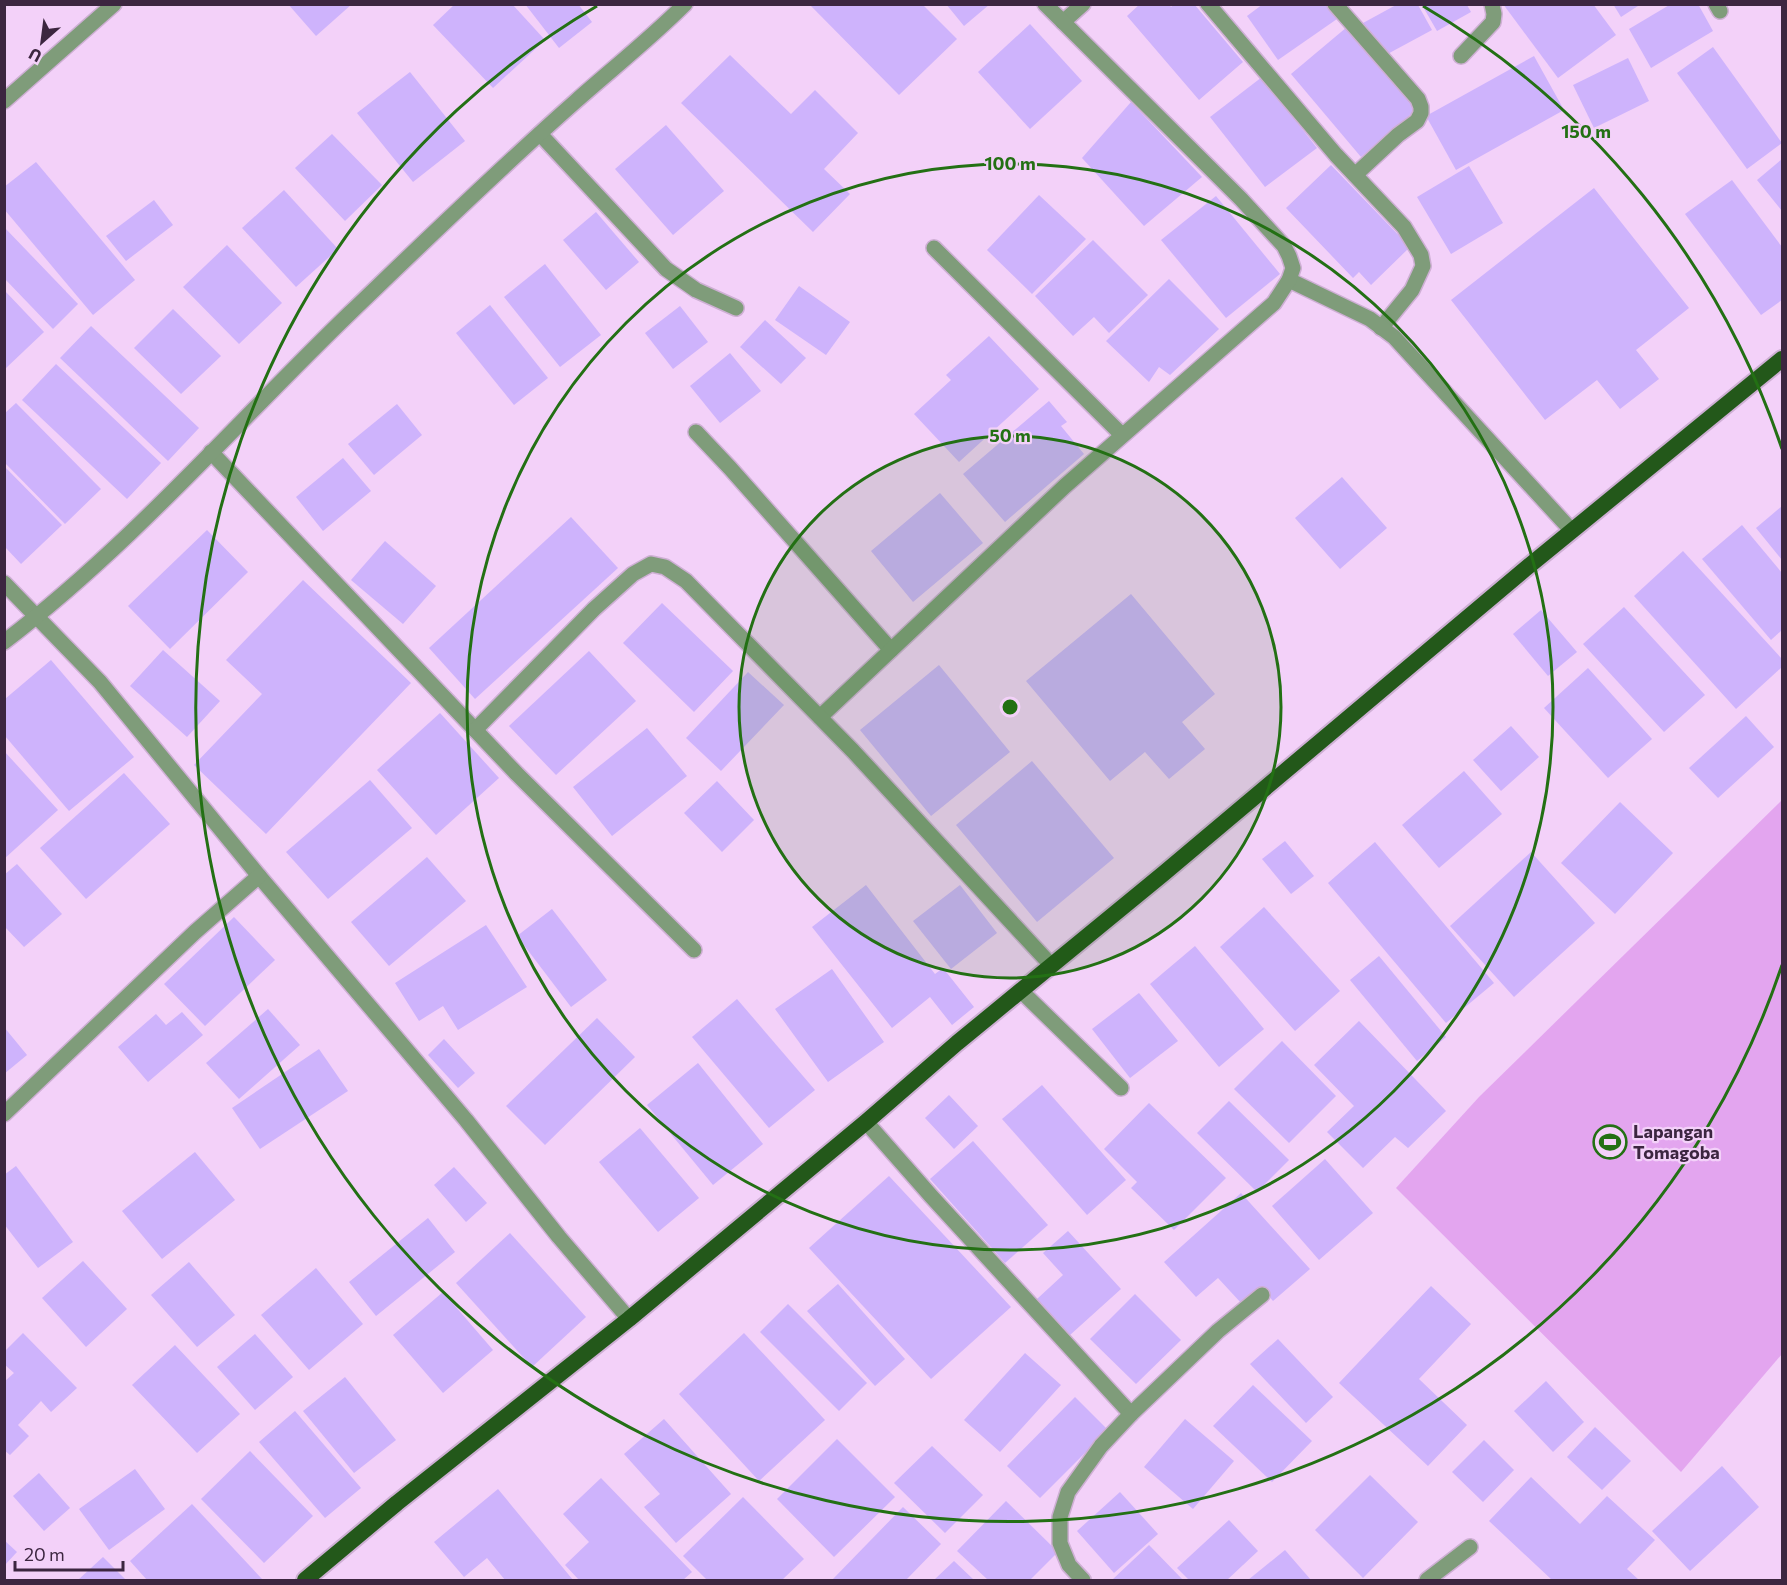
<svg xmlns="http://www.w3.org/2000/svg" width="1787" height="1585" font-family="Commissioner,sans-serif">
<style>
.green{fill:#e3a5ef}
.building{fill:#ceb3fc}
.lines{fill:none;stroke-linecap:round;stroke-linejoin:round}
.minor-casing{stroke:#ceafd4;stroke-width:18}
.trunk-casing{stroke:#ceafd4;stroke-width:20}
.minor{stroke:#7f9c7a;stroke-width:15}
.trunk{stroke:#23581a;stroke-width:16}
.ring{fill:none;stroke:#237014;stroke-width:3}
.labels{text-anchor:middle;stroke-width:4.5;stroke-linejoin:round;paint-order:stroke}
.poi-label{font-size:18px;font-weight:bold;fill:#3c2640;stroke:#f3d1f9;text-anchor:start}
.centre{fill:#237014;stroke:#f3d1f9;stroke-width:3}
.ring-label{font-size:18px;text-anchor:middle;font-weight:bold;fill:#237014;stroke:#f3d1f9;stroke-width:4.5;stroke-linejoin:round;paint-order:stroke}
</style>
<rect width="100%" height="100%" fill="#f3d1f9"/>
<!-- green -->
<path class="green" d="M1782,800v554l-101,118 -285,-284 83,-91z"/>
<!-- building -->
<g class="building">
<path d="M288,4h64l-36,32z"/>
<path d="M455,4h57l33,36 -52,48 -60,-63z"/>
<path d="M525,4h53l14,18 -33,26z"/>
<path d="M809,4h113l35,35 -58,56z"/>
<path d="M946,4h44l-26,22z"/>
<path d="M1140,4h29l2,3 3,-3h20l49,58 -44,38 -72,-84z"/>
<path d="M1263,4h64l10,15 -59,41 -31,-44z"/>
<path d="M1503,4h90l23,31 -58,43z"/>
<path d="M1613,4h28l-20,13z"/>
<path d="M1671,4h27l15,27 -62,37 -22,-39z"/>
<path d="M1396,5h22l14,25 -50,27 -19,-34z"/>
<path d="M1422,5h45l4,7 -34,19z"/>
<path d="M1030,24l52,57 -52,48 -52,-57z"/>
<path d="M1347,27l70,82 -56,48 -70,-83z"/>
<path d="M1713,47l69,96 -35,26 -70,-96z"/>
<path d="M730,55l61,59 24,-24 43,43 -34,36 26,25 -37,38 -132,-129z"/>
<path d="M1534,56l30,54 -108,60 -30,-54z"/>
<path d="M1628,58l21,43 -55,27 -21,-43z"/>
<path d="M410,72l55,69 -52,41 -56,-69z"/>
<path d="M1262,77l55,71 -52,39 -55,-70z"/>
<path d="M1131,102l71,75 -58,49 -62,-68z"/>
<path d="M666,125l58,66 -51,44 -58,-66z"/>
<path d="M332,134l50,51 -37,36 -50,-53z"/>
<path d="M1782,159v52l-25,-31z"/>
<path d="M36,162l99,118 -42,35 -89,-106v-22z"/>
<path d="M1331,165l79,82 -39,38 -12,-13 -6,6 -67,-70z"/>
<path d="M1469,166l34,57 -52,31 -34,-57z"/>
<path d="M1732,180l50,67v53l-21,15 -76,-101z"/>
<path d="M1594,188l95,120 -53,42 23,29 -39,30 -23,-29 -52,40 -94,-120z"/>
<path d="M284,190l54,59 -42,38 -54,-59z"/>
<path d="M1039,195l47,44 -54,55 -45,-44z"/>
<path d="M1216,196l64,78 -54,44 -65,-78z"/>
<path d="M154,200l19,25 -47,36 -20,-25z"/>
<path d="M596,212l43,50 -33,28 -43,-50z"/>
<path d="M4,227l74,77 -25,25 -49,-51z"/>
<path d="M1093,240l55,55 -39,38 -15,-16 -21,19 -38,-40z"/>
<path d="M227,245l55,58 -43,41 -56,-57z"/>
<path d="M545,264l56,71 -41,32 -56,-70z"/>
<path d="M1169,279l50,50 -49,46 -11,-8 -10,15 -43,-41z"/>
<path d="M799,286l51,36 -24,33 -51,-35z"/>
<path d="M5,291l39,41 -39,37z"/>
<path d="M490,305l58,73 -34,27 -58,-72z"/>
<path d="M680,306l28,36 -35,27 -28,-36z"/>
<path d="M173,309l48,47 -40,38 -47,-46z"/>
<path d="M765,320l41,38 -25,26 -41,-37z"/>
<path d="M91,326l108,102 -31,33 -108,-103z"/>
<path d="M989,336l50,53 -80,73 -45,-48 37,-34 -5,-5z"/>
<path d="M730,353l31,38 -41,32 -30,-37z"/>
<path d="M56,364l105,99 -34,36 -105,-99z"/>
<path d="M1049,401l18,21 -6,4 23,28 -79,68 -42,-48z"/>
<path d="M16,403l85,86 -36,35 -61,-62v-48z"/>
<path d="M397,404l25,31 -48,40 -26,-31z"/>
<path d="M343,458l28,33 -48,40 -27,-34z"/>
<path d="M5,467l57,58 -41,39 -16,-17z"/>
<path d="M1342,477l45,51 -47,41 -45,-51z"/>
<path d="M940,493l43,50 -70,59 -42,-51z"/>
<path d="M1782,506v54l-26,-32z"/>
<path d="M571,517l47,51 -143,131 -46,-51z"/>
<path d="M1742,525l40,48v57l-11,10 -69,-81z"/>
<path d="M207,530l41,42 -78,77 -42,-43z"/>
<path d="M385,541l51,45 -33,38 -52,-44z"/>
<path d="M1683,551l99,108v8l-46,42 -102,-113z"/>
<path d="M303,580l108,103 -145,151 -72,-69 68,-71 -36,-34z"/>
<path d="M1131,594l84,100 -33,28 23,27 -36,30 -24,-27 -35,29 -84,-100z"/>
<path d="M662,603l71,68 -39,41 -71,-69z"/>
<path d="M1624,607l81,88 -41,37 -81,-88z"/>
<path d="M1541,610l36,42 -29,24 -35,-42z"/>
<path d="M163,650l57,51 -33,36 -57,-51z"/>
<path d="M589,651l47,50 -80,74 -47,-49z"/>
<path d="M51,660l83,97 -65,54 -64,-75v-37z"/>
<path d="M939,665l71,87 -79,64 -71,-86z"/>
<path d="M1588,668l64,71 -44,39 -64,-70z"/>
<path d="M748,672l36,33 -63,66 -35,-33z"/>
<path d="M440,713l59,65 -63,57 -59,-65z"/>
<path d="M1746,716l28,31 -56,51 -29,-30z"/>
<path d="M1511,726l28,31 -38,34 -28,-31z"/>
<path d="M647,728l40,48 -75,60 -39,-49z"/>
<path d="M4,751l54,59 -54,49z"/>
<path d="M1032,761l82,97 -77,64 -81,-97z"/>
<path d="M1464,771l38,43 -63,54 -37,-43z"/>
<path d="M124,773l46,51 -84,75 -46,-51z"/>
<path d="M370,780l42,48 -84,71 -42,-47z"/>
<path d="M717,781l37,39 -32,32 -38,-39z"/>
<path d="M1620,802l53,51 -58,61 -54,-51z"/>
<path d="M1285,841l29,35 -23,18 -29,-35z"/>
<path d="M1375,842l119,141 -48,40 -118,-140z"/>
<path d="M1531,852l64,71 -81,74 -64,-71z"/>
<path d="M427,857l39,44 -77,65 -38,-44z"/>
<path d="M17,864l45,50 -38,33 -20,-21v-51z"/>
<path d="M866,885l69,89 8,-6 31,39 -22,18 -22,-28 -38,31 -80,-101z"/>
<path d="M960,885l37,48 -46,36 -38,-48z"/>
<path d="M1264,907l76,84 -45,40 -75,-84z"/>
<path d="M552,909l55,71 -36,27 -54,-71z"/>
<path d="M234,917l41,43 -70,66 -41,-42z"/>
<path d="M486,925l41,62 -69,43 -15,-24 -24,15 -24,-38z"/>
<path d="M1195,946l69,83 -45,38 -69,-83z"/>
<path d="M1379,956l67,81 -29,24 -67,-81z"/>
<path d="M832,969l52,73 -56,40 -53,-73z"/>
<path d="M1139,993l39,48 -48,37 -38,-49z"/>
<path d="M737,999l78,91 -46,38 -77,-91z"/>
<path d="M268,1009l32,36 -61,54 -33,-36z"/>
<path d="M182,1012l21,23 -55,47 -30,-35 38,-33 10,11z"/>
<path d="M597,1018l38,39 -90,88 -39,-39z"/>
<path d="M1359,1021l87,90 -38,37 -13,-11 -32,31 -36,-36 27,-26 -40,-41z"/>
<path d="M4,1027l23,28 -23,19z"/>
<path d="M444,1039l31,34 -17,15 -30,-33z"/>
<path d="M1282,1041l54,55 -47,47 -55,-54z"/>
<path d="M319,1049l29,42 -88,58 -28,-41z"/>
<path d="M698,1063l65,81 -50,41 -66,-80z"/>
<path d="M1042,1085l84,95 -39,35 -85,-96z"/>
<path d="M949,1095l29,31 -24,23 -29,-31z"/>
<path d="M1229,1101l60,59 -32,32 -60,-59z"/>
<path d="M1149,1103l77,75 -52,52 -43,-42 6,-6 -33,-33z"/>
<path d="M640,1128l59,70 -41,34 -59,-70z"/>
<path d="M973,1141l75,84 -43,38 -75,-84z"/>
<path d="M195,1152l40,48 -73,59 -40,-48z"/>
<path d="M1325,1159l48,54 -54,47 -47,-54z"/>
<path d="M16,1166l57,76 -35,26 -34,-44v-49z"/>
<path d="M454,1167l33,36 -21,19 -32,-37z"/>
<path d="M889,1176l122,131 -80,72 -122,-131z"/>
<path d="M1241,1193l69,76 -37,32 -12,-14 -19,17 -24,-26 -22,19 -32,-35z"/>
<path d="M428,1218l27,34 -79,64 -27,-34z"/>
<path d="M1068,1231l53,58 -51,46 -33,-36 26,-24 -20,-22z"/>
<path d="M510,1233l76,84 -54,50 -76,-84z"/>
<path d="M83,1261l44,48 -41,38 -44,-49z"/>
<path d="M189,1262l46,53 -38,32 -46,-52z"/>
<path d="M316,1268l47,56 -54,46 -48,-55z"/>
<path d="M838,1284l67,75 -30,27 -68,-75z"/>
<path d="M1431,1286l40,38 -52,55 48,46 -39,41 -89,-83z"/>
<path d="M443,1292l50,58 -50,43 -50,-58z"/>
<path d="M1135,1294l46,46 -45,44 -46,-45z"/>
<path d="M788,1304l79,79 -28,28 -79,-79z"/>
<path d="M23,1333l54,55 -26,24 -10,-11 -23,24 11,11 -19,19 -6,-5v-68l10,-9 -10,-9v-12z"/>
<path d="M744,1333l81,87 -66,61 -80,-87z"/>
<path d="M255,1334l38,43 -38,33 -38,-43z"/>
<path d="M1278,1339l55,58 -27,26 -56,-59z"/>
<path d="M175,1345l65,69 -43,39 -65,-68z"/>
<path d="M1025,1353l36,32 -61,67 -36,-32z"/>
<path d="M345,1377l51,63 -42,33 -51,-62z"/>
<path d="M1546,1381l38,41 -31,30 -39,-41z"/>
<path d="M1253,1385l59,56 -40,41 -59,-56z"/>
<path d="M1075,1397l33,33 -68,68 -33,-32z"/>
<path d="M295,1411l66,77 -36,30 -66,-76z"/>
<path d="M664,1419l67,75 -55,49 -32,-36 16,-13 -36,-40z"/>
<path d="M1185,1419l49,42 -41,48 -49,-42z"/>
<path d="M1595,1427l36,34 -29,29 -35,-33z"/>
<path d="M837,1439l58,58 -61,60 -57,-58z"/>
<path d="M1484,1440l30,30 -31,32 -31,-30z"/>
<path d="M932,1446l51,49 -38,38 -51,-50z"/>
<path d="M250,1451l63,65 -49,47 -63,-64z"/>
<path d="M1722,1466l37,41 -69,64 -38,-40z"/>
<path d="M135,1469l30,40 -56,41 -30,-41z"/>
<path d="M39,1473l31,35 -26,23 -31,-35z"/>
<path d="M1370,1475l48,47 -55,56 -48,-48z"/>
<path d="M1531,1477l49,47 27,-28 48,44 -28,29 12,11h-87l-63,-59z"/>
<path d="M601,1478l91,94 -9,8h-104l-14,-15 24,-23 -26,-28z"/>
<path d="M498,1489l75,91h-68l-18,-22 -23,19 -30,-35z"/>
<path d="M1120,1492l38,42 -44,39 -37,-42z"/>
<path d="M743,1497l61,62 -22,21h-75l-24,-24z"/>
<path d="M1006,1501l52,51 -28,28h-42l-31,-29z"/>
<path d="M192,1504l70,75 -1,1h-114l-17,-19z"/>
<path d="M903,1507l38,37 -35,36h-74z"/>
<path d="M1229,1520l29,31 -31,29h-38l-12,-12z"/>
<path d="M4,1540l13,12 -13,14z"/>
<path d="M1149,1545l34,35h-71z"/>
<path d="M1285,1550l26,30h-63z"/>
<path d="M103,1557l23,23h-48z"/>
<path d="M954,1561l20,19h-40z"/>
</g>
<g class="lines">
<!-- minor casing -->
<g class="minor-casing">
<g id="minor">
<path d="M1208,4l128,151 68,72 17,28 2,11 -11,24 -31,38"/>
<path d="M1335,4l83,95 3,8v6l-4,8 -19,14 -43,40"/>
<path d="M1716,4l4,7"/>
<path d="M1063,22l20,-18"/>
<path d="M1461,56l32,-34 1,-8 -2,-10"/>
<path d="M4,101l110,-97"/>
<path d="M540,134l126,135 30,21 40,18"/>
<path d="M934,248l188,187"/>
<path d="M1289,280l81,39 24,18 178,194"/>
<path d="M696,432l34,36 161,182"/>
<path d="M211,452l306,322 177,176"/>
<path d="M4,583l96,99 159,194 207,244 93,117 70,82"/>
<path d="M4,642c127,-97 232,-219 346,-329 75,-72 149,-144 226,-212 36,-32 74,-62 109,-97"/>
<path d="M820,717l245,-231 209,-183 15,-23 4,-12 -4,-12 -5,-10 -43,-47 -196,-195"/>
<path d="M475,730l119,-121 39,-35 18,-10 14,3 21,14 167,170 198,214"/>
<path d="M1021,991l100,97"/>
<path d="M4,1114l191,-182 64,-56"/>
<path d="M866,1122l65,74 200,218"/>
<path d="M1083,1580l-14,-15 -9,-22v-26l8,-25 33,-46 30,-32 87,-83 44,-36"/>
<path d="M1427,1580l43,-33"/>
</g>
</g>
<!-- trunk casing -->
<g class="trunk-casing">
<path id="trunk" d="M305,1580l92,-77 232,-184 237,-197 91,-79 206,-169 361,-304 258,-211"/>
</g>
<!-- minor -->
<use href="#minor" class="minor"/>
<!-- trunk -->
<use href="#trunk" class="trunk"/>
</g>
<!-- distance rings -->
<circle cx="1010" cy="707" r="271" fill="#237014" fill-opacity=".12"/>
<g class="ring">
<circle cx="1010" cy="707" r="271"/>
<circle cx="1010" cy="707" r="543"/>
<path d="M1782 965A814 814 0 1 1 597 6M1423 6A814 814 0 0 1 1782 449"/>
</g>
<!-- icons -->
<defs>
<g id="stadium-ring" transform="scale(1.725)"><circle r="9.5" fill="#f3d1f9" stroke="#237014" stroke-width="1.5"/><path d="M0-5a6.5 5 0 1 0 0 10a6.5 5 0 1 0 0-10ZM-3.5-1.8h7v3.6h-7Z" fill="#237014"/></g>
</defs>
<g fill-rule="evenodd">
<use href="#stadium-ring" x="1610" y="1142"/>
</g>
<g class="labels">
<!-- poi labels -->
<g class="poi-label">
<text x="1633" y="1138">Lapangan<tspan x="1633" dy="21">Tomagoba</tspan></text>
</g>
</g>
<circle cx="1010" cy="707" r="9" class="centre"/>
<g class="ring-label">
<text x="1586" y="138">150 m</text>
<text x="1010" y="170">100 m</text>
<text x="1010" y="442">50 m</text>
</g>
<!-- border -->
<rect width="1787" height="1585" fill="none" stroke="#3c2640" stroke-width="12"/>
<!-- north arrow -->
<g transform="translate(42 42) rotate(208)" stroke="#f3d1f9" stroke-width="4.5" paint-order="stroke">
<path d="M0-4.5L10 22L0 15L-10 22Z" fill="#3c2640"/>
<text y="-9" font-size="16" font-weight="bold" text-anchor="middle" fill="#3c2640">U</text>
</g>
<!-- scale -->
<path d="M15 1561v9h108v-9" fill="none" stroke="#3c2640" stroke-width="3"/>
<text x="24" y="1561" font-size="18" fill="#3c2640" stroke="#f3d1f9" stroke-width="4.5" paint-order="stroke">20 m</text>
</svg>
